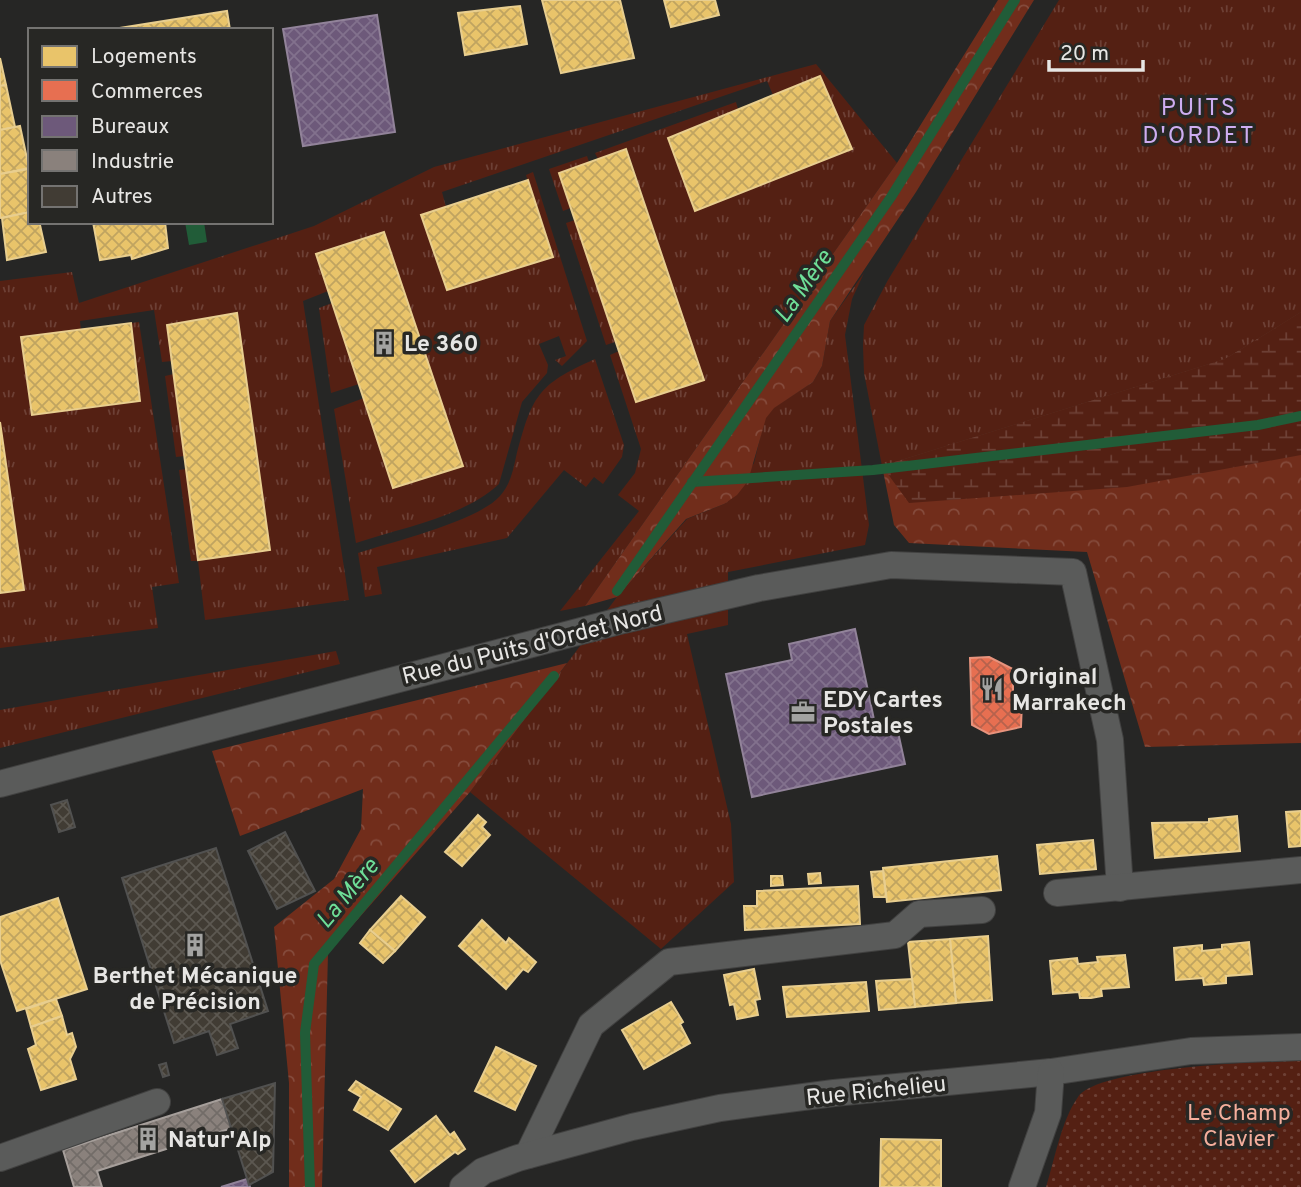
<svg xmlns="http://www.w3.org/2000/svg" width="1301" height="1187" font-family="Overpass,sans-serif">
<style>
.grass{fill:url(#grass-tufts)}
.forest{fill:url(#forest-crowns)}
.wetland{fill:url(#wetland-marsh)}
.park{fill:url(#park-dots)}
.water{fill:#215c38}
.homes{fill:url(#homes-cross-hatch);stroke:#e8ce8f;stroke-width:2}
.shops{fill:url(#shops-cross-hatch);stroke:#e7937d;stroke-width:2}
.offices{fill:url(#offices-cross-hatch);stroke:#92839a;stroke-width:2}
.industry{fill:url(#industry-cross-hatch);stroke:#a69f9b;stroke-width:2}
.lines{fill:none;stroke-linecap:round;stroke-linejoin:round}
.stream{stroke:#215c38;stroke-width:10}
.building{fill:url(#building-cross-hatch);stroke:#515150;stroke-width:2}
.street-casing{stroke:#414140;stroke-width:28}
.street{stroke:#5a5b5a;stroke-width:26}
.labels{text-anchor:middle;stroke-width:7;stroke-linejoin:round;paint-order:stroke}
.poi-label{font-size:23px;font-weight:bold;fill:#e7e6e4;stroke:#272724;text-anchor:start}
.street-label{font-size:23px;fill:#e7e6e4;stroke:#272724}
.park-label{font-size:23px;fill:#f4ae9c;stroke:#272724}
.neighbourhood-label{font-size:24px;letter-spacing:2px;fill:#ceadf1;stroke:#272724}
.water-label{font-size:24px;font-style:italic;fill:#6ede97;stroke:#272724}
</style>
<defs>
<pattern id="grass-tufts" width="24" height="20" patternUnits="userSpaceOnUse" patternTransform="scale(1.75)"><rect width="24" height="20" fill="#542013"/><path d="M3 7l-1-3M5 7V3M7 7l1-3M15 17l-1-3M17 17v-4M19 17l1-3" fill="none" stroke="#6d4035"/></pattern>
<pattern id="forest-crowns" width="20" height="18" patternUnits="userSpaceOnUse" patternTransform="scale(1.75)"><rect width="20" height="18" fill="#712d1b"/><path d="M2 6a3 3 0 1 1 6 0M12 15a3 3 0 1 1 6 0" fill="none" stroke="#854b3c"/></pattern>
<pattern id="wetland-marsh" width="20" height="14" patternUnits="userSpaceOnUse" patternTransform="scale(1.75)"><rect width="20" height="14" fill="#542013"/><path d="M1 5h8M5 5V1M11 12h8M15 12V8" fill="none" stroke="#6d4035"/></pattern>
<pattern id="park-dots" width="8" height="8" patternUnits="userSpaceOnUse" patternTransform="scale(1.75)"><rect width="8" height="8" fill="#542013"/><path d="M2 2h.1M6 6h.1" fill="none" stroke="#6d4035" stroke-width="1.8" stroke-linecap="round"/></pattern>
<pattern id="homes-cross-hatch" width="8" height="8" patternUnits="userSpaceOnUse" patternTransform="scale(1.75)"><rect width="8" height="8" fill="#e9c46a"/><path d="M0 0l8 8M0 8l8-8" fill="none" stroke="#c0a460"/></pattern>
<pattern id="shops-cross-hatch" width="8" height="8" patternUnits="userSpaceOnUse" patternTransform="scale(1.75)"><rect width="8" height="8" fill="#e76f51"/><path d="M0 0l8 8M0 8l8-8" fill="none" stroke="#b6624d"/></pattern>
<pattern id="offices-cross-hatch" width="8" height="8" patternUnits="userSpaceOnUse" patternTransform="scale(1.75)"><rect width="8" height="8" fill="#6d597a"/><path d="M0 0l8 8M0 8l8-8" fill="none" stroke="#82718d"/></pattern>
<pattern id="industry-cross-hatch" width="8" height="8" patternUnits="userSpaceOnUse" patternTransform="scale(1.75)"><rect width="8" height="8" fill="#8a817c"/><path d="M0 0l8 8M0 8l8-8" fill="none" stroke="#726c68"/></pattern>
<pattern id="building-cross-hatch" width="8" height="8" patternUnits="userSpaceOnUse" patternTransform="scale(1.75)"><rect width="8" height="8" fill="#413c34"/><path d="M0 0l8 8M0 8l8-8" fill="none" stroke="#5c5851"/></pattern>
</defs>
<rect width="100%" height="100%" fill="#262625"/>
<!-- grass -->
<g class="grass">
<path d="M1059,0h242v312l-76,47 -343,107 -18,-93 -1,-27 1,-21 24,-45z"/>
<path d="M816,64l81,99 -312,443 -25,5 79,-100 -21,-16 17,-22 6,-24 -31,-94 9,-4 17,51 68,-22 -77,-231 -29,10 -3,-6 141,-51 2,7 -70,29 28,72 155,-61 -31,-73 -47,19 -6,-14 -325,111 4,15 -25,8 26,75 105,-33 -26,-82 7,-3 54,169 -25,25 -7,-6 11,-4 -7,-20 -20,8 9,21 -1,8 -25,29 -23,82c-37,34 -96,43 -143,59l-22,-134 30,-11 99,67 -79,-233 -68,22 12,37 -25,10 46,299 -144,20 -7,-59h-7l-12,-91 7,-1 12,91 72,-10 -33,-236 -69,11 4,36 -10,1 -8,-52 -74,11 1,9 -60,7 11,78 108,-14 -9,-78 8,-1 40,261 -27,4 6,41 -158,20v-55l23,-3 -23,-168v-141l72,-9 7,31 235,-77 120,-59z"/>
<path d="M587,156l2,6 -30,11 12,35 -8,3 -14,-42z"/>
<path d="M575,220l40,122 -9,3 -40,-122z"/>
<path d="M864,273l-12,26 -7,36 24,190 -4,20 -137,27v53l-41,9 44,190 3,58 -73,67 -191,-157 147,-195 70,-78 37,-15 30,-41 11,-45 8,-10 40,-26 9,-16 8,-45z"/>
<path d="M332,303l27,81 -28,9 -12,-85z"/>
<path d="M595,359l29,86 -2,12 -19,27 -9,-7 -8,10 -22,-17 -57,68 -130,29 5,27 -17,3 -7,-44c34,-11 120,-32 142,-57 10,-11 13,-25 16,-39 16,-60 20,-72 79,-98z"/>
<path d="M174,374l11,82 -9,1 -11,-81z"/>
<path d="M336,651l4,13 -340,84v-38z"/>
</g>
<!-- forest -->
<g class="forest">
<path d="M998,0h36l-118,192 -86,129 -8,45 -9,16 -39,26 -8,10 -18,63 -11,14 -13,9 -38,15 -69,78 -32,9 312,-443z"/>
<path d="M1301,312v431l-156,4 -58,-195 -178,-9 -15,-18 -12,-59 343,-107z"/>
<path d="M567,663l-97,129 -142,161 -6,234h-33v-104l-15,-156 60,-48 27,-50 2,-40 -123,47 -28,-85z"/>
</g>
<!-- wetland -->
<path class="wetland" d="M1301,312v143l-174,32 -218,16 -27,-37 343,-107z"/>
<!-- park -->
<path class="park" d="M1301,1060v127h-255c9,-28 15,-66 32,-90 21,-30 183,-35 223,-37z"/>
<!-- water -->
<path class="water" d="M185,222h19l3,20 -18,3z"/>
<!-- homes -->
<g class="homes">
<path d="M542,0h78l14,58 -73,15z"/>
<path d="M664,0h51l4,15 -48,12z"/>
<path d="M520,6l7,38 -62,11 -7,-42z"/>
<path d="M227,11l3,19h-123z"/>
<path d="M0,58l6,27 -6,1z"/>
<path d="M820,76l32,73 -157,62 -27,-73z"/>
<path d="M6,85l9,42 -15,3v-44z"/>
<path d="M20,126l9,42 -29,6v-44z"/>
<path d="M626,149l78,231 -68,22 -77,-229z"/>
<path d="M29,169l1,43 -30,6v-44z"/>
<path d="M528,180l25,77 -106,33 -26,-75z"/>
<path d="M30,212v10h9l1,3 6,27 -39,8 -5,-42z"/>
<path d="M93,222h72l3,26 -36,11 -1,-4 -31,5z"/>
<path d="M384,232l79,234 -70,22 -77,-234z"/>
<path d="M237,313l33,237 -72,10 -31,-235z"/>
<path d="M131,323l9,78 -108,14 -11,-78z"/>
<path d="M0,422l24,168 -24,3z"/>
<path d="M1301,811v35l-12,1 -3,-35z"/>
<path d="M478,815l8,7 -4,5 8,8 -28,31 -17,-14z"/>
<path d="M1237,816l3,35 -85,7 -3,-35 57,-1v-3z"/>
<path d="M1093,840l3,29 -56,5 -3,-29z"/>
<path d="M997,856l4,34 -114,12 -4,-34z"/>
<path d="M883,871l3,26h-12l-3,-25z"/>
<path d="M820,873l1,10 -12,1 -1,-10z"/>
<path d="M771,876h11l1,9 -12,1z"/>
<path d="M858,886l2,38 -115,6 -1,-24h13v-15z"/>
<path d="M401,896l24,21 -30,34 -25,-21z"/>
<path d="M58,898l29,91 -70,22 -17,-51v-43z"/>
<path d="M482,920l24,23 3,-5 27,24 -8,10 -5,-3 -17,20 -47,-43z"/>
<path d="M370,930l25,21 -12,12 -23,-20z"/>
<path d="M988,936l4,64 -36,3 -6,-64z"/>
<path d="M950,939l6,64 -41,4 -7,-65z"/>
<path d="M1249,942l3,32 -26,2v7l-22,2 -1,-7 -27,2 -2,-32 28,-3v6l20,-2v-4z"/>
<path d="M1125,955l4,32 -28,2 1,7 -11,2h-11l-1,-6 -26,2 -3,-33 27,-3 1,6 20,-2 -1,-5z"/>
<path d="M754,969l6,30 -5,1 3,15 -21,4 -3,-15 -4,1 -6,-30z"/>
<path d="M912,979l3,28 -36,3 -3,-29z"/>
<path d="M866,982l3,29 -82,6 -4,-30z"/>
<path d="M56,999l6,17 -31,11 -5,-18z"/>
<path d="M671,1002l12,20 -3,2 10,19 -46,26 -22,-39z"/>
<path d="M62,1016l5,19 5,-2 4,14 -6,12 6,20 -35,11 -13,-41 8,-4 -5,-18z"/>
<path d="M496,1047l40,19 -21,44 -40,-19z"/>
<path d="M356,1081l45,28 -13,21 -34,-20 7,-13 -12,-7z"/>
<path d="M436,1116l14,19 4,-3 11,17 -7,5 -3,-2 -40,30 -24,-31z"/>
<path d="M881,1139l60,1v47h-61z"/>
</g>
<!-- shops -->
<path class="shops" d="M989,657l24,12v32h9l-1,26 -32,7 -17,-9 -2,-67z"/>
<!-- offices -->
<g class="offices">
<path d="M377,15l18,117 -92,14 -20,-117z"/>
<path d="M855,629l22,105 21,-2 7,32 -153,33 -26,-123 66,-14 -3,-16z"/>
<path d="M247,1179l3,8h-29z"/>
</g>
<!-- industry -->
<path class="industry" d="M222,1099l10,29 -135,43 5,16h-28l-11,-37z"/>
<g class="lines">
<!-- stream -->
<g class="stream">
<path d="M692,482l181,-12 385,-45 43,-9"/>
<path d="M617,591l274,-394 124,-197"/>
<path d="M310,1187l-5,-154 9,-69 240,-288"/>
</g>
</g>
<!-- building -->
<g class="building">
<path d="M67,800l8,27 -16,5 -8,-27z"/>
<path d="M285,832l30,59 -38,18 -29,-58z"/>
<path d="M216,848l52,163 -38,13 8,24 -21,7 -8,-24 -35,12 -52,-165z"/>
<path d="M166,1063l3,12 -6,2 -4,-12z"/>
<path d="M275,1083l-2,89 -24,13 -27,-86z"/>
</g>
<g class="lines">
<!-- street casing -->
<g class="street-casing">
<g id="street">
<path d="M0,784l623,-164 136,-32 132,-23 182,7 37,168 10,148"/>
<path d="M1057,893l244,-23"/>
<path d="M528,1155l63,-130 78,-63 226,-27 24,-21 63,-4"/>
<path d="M0,1158l157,-56"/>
<path d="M463,1187l20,-16 35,-13 114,-31 88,-19 114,-15 217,-21 140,-21 110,-4"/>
<path d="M1022,1187l26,-74 3,-41"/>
</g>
</g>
<!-- street -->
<use href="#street" class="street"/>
</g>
<!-- icons -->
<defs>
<g id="building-bare" transform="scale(1.89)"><path d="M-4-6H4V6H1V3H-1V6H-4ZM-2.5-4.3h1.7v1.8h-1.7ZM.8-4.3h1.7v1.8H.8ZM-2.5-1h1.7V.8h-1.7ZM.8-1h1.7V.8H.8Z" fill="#a3a3a1" stroke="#272724" stroke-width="2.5" paint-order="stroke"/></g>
<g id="restaurant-bare" transform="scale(1.89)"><path d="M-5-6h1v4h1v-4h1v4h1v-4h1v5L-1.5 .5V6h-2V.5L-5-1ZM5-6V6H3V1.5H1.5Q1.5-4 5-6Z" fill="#a3a3a1" stroke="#272724" stroke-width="2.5" paint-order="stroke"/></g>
<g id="office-bare" transform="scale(1.89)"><path d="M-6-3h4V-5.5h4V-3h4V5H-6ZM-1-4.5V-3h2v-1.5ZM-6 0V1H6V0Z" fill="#a3a3a1" stroke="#272724" stroke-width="2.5" paint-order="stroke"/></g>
</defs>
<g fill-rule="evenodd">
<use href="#building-bare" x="384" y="343"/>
<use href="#restaurant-bare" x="992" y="689"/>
<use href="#office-bare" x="803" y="712"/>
<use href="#building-bare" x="195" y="945"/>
<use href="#building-bare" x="148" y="1139"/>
</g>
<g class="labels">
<!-- poi labels -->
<g class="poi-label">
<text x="404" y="351">Le 360</text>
<text x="1012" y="684">Original<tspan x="1012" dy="26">Marrakech</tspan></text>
<text x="823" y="707">EDY Cartes<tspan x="823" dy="26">Postales</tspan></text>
<text x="195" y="983" text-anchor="middle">Berthet Mécanique<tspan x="195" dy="26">de Précision</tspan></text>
<text x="168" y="1147">Natur'Alp</text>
</g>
<!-- street labels -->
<g class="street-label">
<text transform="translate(532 644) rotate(-14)" y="8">Rue du Puits d'Ordet Nord</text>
<text transform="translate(876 1090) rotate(-6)" y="8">Rue Richelieu</text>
</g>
<!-- park labels -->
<g class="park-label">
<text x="1239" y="1120">Le Champ<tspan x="1239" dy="26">Clavier</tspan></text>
</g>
<!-- neighbourhood labels -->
<g class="neighbourhood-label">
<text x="1199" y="115">PUITS<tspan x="1199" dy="28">D'ORDET</tspan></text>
</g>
<!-- water labels -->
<g class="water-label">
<text transform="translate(803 286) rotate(-55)" y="8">La Mère</text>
<text transform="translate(347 893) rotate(-50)" y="8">La Mère</text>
</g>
</g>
<!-- legend -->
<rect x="28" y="28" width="245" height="196" fill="#272724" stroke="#747371" stroke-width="2"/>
<rect x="42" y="46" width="35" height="21" fill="#e9c46a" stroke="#747371" stroke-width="2"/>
<text x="91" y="63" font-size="21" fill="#e7e6e4">Logements</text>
<rect x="42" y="80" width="35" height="21" fill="#e76f51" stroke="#747371" stroke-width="2"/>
<text x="91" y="98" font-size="21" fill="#e7e6e4">Commerces</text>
<rect x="42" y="116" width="35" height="21" fill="#6d597a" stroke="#747371" stroke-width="2"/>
<text x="91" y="133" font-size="21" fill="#e7e6e4">Bureaux</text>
<rect x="42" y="150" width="35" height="21" fill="#8a817c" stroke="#747371" stroke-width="2"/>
<text x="91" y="168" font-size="21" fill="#e7e6e4">Industrie</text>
<rect x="42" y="186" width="35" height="21" fill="#413c34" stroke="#747371" stroke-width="2"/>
<text x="91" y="203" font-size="21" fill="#e7e6e4">Autres</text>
<!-- scale -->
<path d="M1049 60v10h94v-10" fill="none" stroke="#e7e6e4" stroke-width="3.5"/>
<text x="1060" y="60" font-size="21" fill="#e7e6e4" stroke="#272724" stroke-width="5" paint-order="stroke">20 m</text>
</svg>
